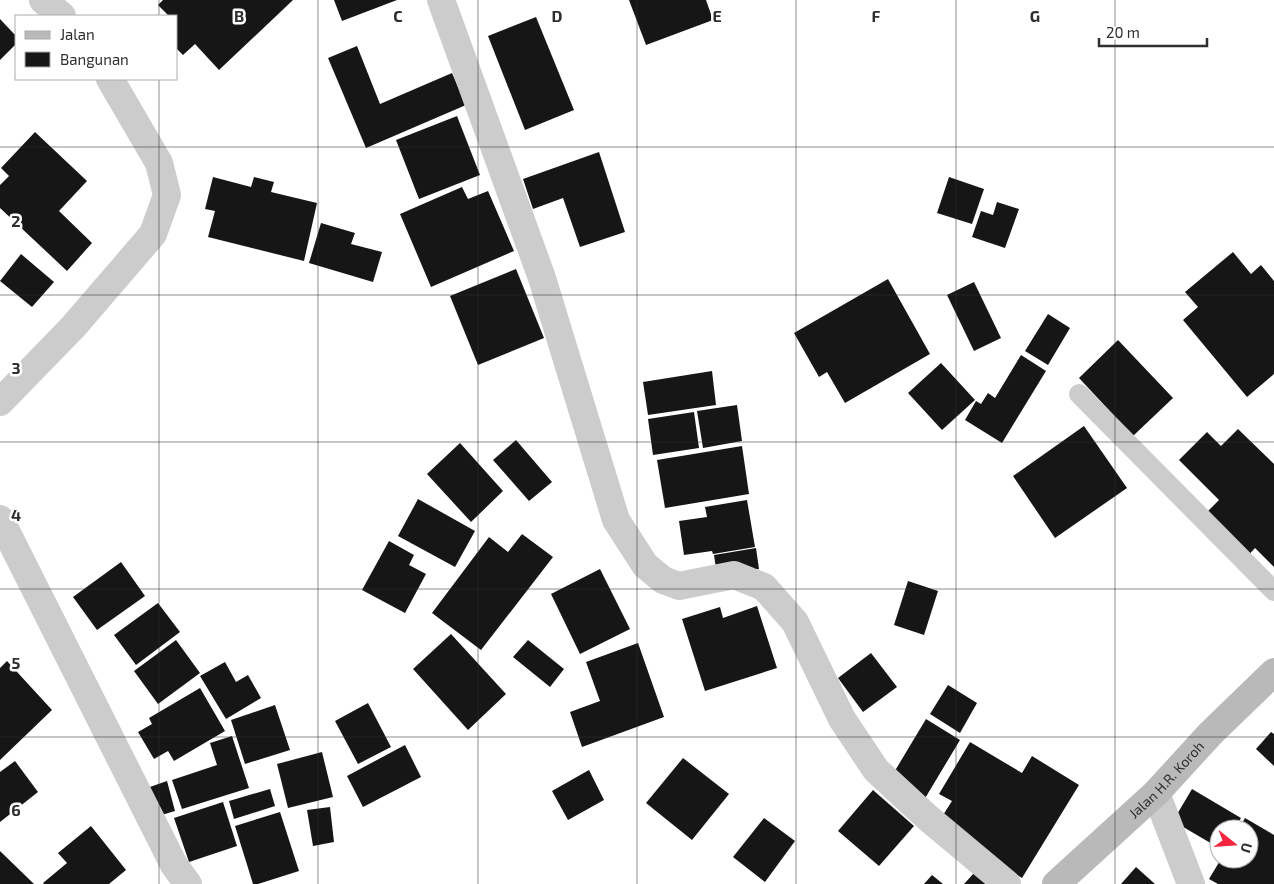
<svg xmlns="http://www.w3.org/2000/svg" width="1274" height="884" font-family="'Exo 2',sans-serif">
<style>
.building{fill:#161616}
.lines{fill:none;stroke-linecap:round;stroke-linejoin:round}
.service{stroke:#ccc;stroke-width:20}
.minor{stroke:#ccc;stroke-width:28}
.secondary{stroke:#b9b9b9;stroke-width:28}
.grid{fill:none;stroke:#2f2f2f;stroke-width:1;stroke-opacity:0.55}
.labels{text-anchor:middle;stroke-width:5;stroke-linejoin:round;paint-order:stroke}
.street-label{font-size:14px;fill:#2f2f2f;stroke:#fff}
.grid-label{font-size:16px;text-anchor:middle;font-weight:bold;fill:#2f2f2f;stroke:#fff;stroke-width:5;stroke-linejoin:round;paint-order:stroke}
</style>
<rect width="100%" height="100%" fill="#fff"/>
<!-- building -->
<g class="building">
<path d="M163,0h130l-74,70 -24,-26 -12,11 -7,-7v-32h-7l-11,-11z"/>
<path d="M334,0h63l-55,21z"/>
<path d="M629,0h77l7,20 -67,25z"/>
<path d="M536,17l38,93 -49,20 -37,-94z"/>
<path d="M0,19l16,17v8l-16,16z"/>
<path d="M357,46l23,58 72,-31 14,32 -100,43 -38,-90z"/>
<path d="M457,116l23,59 -61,24 -23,-59z"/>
<path d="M35,132l52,49 -28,30 33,32 -25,28 -67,-63v-23l9,-9 -8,-8z"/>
<path d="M599,152l26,80 -45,15 -17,-49 -30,11 -10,-30z"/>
<path d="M213,177l38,10 3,-10 20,5 -3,10 46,11 -13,58 -96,-24 7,-26 -10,-2z"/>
<path d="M949,177l35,12 -12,35 -35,-11z"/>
<path d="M462,187l6,12 20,-8 26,60 -83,36 -31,-73z"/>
<path d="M997,202l22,7 -14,39 -33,-11 9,-26 12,4z"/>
<path d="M321,223l34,10 -4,11 31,8 -9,30 -64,-19z"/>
<path d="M1233,252l18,22 10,-9 13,16v93l-27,23 -64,-77 15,-13 -13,-15z"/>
<path d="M21,254l33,28 -22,25 -32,-26z"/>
<path d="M516,269l28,69 -66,27 -28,-69z"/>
<path d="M888,279l42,75 -85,49 -18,-31 -8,5 -25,-44z"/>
<path d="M974,282l27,56 -27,13 -27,-56z"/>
<path d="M1048,314l22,14 -22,37 -23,-14z"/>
<path d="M1118,340l55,58 -40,38 -54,-58z"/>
<path d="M1021,355l25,16 -44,72 -37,-23 11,-19 5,3 7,-11 7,5z"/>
<path d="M941,363l34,37 -33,30 -34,-37z"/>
<path d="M712,371l4,34 -68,10 -5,-33z"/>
<path d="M737,405l5,36 -39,7 -6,-37z"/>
<path d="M694,412l5,36 -46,7 -5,-36z"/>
<path d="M1084,426l43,62 -72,50 -42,-62z"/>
<path d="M1238,429l36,35v103l-19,-19 -10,11 -43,-42 17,-17 -40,-40 28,-28 14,14z"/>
<path d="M516,440l36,42 -23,19 -36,-41z"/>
<path d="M460,443l43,48 -32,31 -44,-48z"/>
<path d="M742,446l7,48 -84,14 -8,-48z"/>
<path d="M418,499l57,32 -20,36 -57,-31z"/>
<path d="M747,500l8,47 -42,7 -1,-3 -28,4 -5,-34 28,-4 -2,-10z"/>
<path d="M522,534l31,23 -72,93 -49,-37 57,-76 19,15z"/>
<path d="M389,541l25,14 -5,10 17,9 -21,39 -43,-23z"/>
<path d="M756,548l3,21 -42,6 -3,-20z"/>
<path d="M121,562l24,34 -48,34 -24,-33z"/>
<path d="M600,569l30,60 -50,25 -29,-60z"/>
<path d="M908,581l30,10 -14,44 -30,-10z"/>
<path d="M158,603l22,29 -44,33 -22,-30z"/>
<path d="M757,606l20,62 -72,23 -23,-72 38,-12 3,11z"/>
<path d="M451,634l55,60 -38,36 -55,-61z"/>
<path d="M176,640l24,33 -42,31 -24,-33z"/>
<path d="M528,640l36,29 -14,18 -37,-30z"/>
<path d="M638,643l26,74 -82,30 -12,-35 30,-11 -14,-39z"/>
<path d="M871,653l26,34 -34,25 -25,-34z"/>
<path d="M7,661l45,49 -52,50v-92z"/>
<path d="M225,662l11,20 12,-7 13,23 -35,21 -26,-43z"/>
<path d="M948,685l29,18 -17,30 -30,-19z"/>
<path d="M200,688l25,43 -51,30 -6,-10 -14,8 -16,-27 14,-8 -3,-6z"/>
<path d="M368,703l23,44 -33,17 -23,-43z"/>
<path d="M275,705l15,45 -45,14 -14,-44z"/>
<path d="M926,719l34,21 -36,60 -34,-21z"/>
<path d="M1271,732l3,2v32l-18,-17z"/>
<path d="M232,736l17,52 -67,21 -10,-29 45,-15 -7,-22z"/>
<path d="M970,742l52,31 10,-17 47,29 -57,93 -47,-29 -37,-26 14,-22 -13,-7z"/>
<path d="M405,745l16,32 -58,30 -16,-31z"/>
<path d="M322,752l11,45 -45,11 -11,-44z"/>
<path d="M683,758l46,36 -37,46 -46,-37z"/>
<path d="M15,761l23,31 -38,30v-50z"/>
<path d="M589,770l15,30 -36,20 -16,-29z"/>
<path d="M167,781l8,30 -20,6 -8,-29z"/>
<path d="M270,789l5,17 -41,13 -5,-18z"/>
<path d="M1192,789l49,29 -7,11h-15v19l-46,-27z"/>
<path d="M873,790l41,36 -35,40 -41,-35z"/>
<path d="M223,802l14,44 -48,16 -15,-44z"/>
<path d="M330,807l4,35 -21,4 -6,-36z"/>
<path d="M280,812l19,59 -41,13h-5l-18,-58z"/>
<path d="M764,818l31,23 -30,41 -32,-25z"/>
<path d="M1245,818l29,17v49h-56l-9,-5 12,-20h28v-30h-10z"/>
<path d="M91,826l35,44 -17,14h-65l-1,-1 24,-20 -9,-10z"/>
<path d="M0,851l34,33h-34z"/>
<path d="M1136,867l19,17h-34z"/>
<path d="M974,873l13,11h-23z"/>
<path d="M932,875l11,9h-19z"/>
</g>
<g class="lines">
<!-- service -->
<path class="service" d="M1079,394l195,197"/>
<!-- minor -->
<g class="minor">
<path d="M43,0l19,16"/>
<path d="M441,0l101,278 74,242 29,45 18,15 16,6 55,-11 30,12 31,35 47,97 34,51 52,48 79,66"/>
<path d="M0,402l73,-75 80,-93 14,-39 -8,-32 -49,-84"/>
<path d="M0,519l174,346 14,19"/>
<path d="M1156,793l35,91"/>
</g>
<!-- secondary -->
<path class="secondary" id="s1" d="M1056,884l100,-91 55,-60 63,-61"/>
</g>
<!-- grid -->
<path class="grid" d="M159,0v16M318,0v884M478,0v884M637,0v884M796,0v884M956,0v884M1115,0v884M159,79v805M0,147h1274M0,295h1274M0,442h1274M0,589h1274M0,737h1274"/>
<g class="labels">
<!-- street labels -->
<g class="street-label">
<text dy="5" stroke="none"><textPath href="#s1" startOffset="152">Jalan H.R. Koroh</textPath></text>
</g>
</g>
<g class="grid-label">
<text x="239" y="22">B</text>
<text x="398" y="22">C</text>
<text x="557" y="22">D</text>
<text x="717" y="22">E</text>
<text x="876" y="22">F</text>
<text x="1035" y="22">G</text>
<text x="16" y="227">2</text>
<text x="16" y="374">3</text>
<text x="16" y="521">4</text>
<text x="16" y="669">5</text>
<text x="16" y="816">6</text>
</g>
<!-- legend -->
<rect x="15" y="15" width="162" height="65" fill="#ffffff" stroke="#acacac"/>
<rect x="25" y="31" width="25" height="8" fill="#b9b9b9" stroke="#acacac"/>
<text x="60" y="40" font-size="15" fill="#2f2f2f">Jalan</text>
<rect x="25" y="52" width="25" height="15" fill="#161616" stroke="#acacac"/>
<text x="60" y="65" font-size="15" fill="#2f2f2f">Bangunan</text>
<!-- north arrow -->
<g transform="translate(1234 844) rotate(107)"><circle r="24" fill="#ffffff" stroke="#acacac"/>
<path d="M0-4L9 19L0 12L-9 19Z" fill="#f2243e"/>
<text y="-8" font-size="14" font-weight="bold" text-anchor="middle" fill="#2f2f2f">U</text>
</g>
<!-- scale -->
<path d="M1099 38v8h108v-8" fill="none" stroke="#2f2f2f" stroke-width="2.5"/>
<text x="1106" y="38" font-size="15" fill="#2f2f2f" stroke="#ffffff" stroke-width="4" paint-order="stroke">20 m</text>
</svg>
